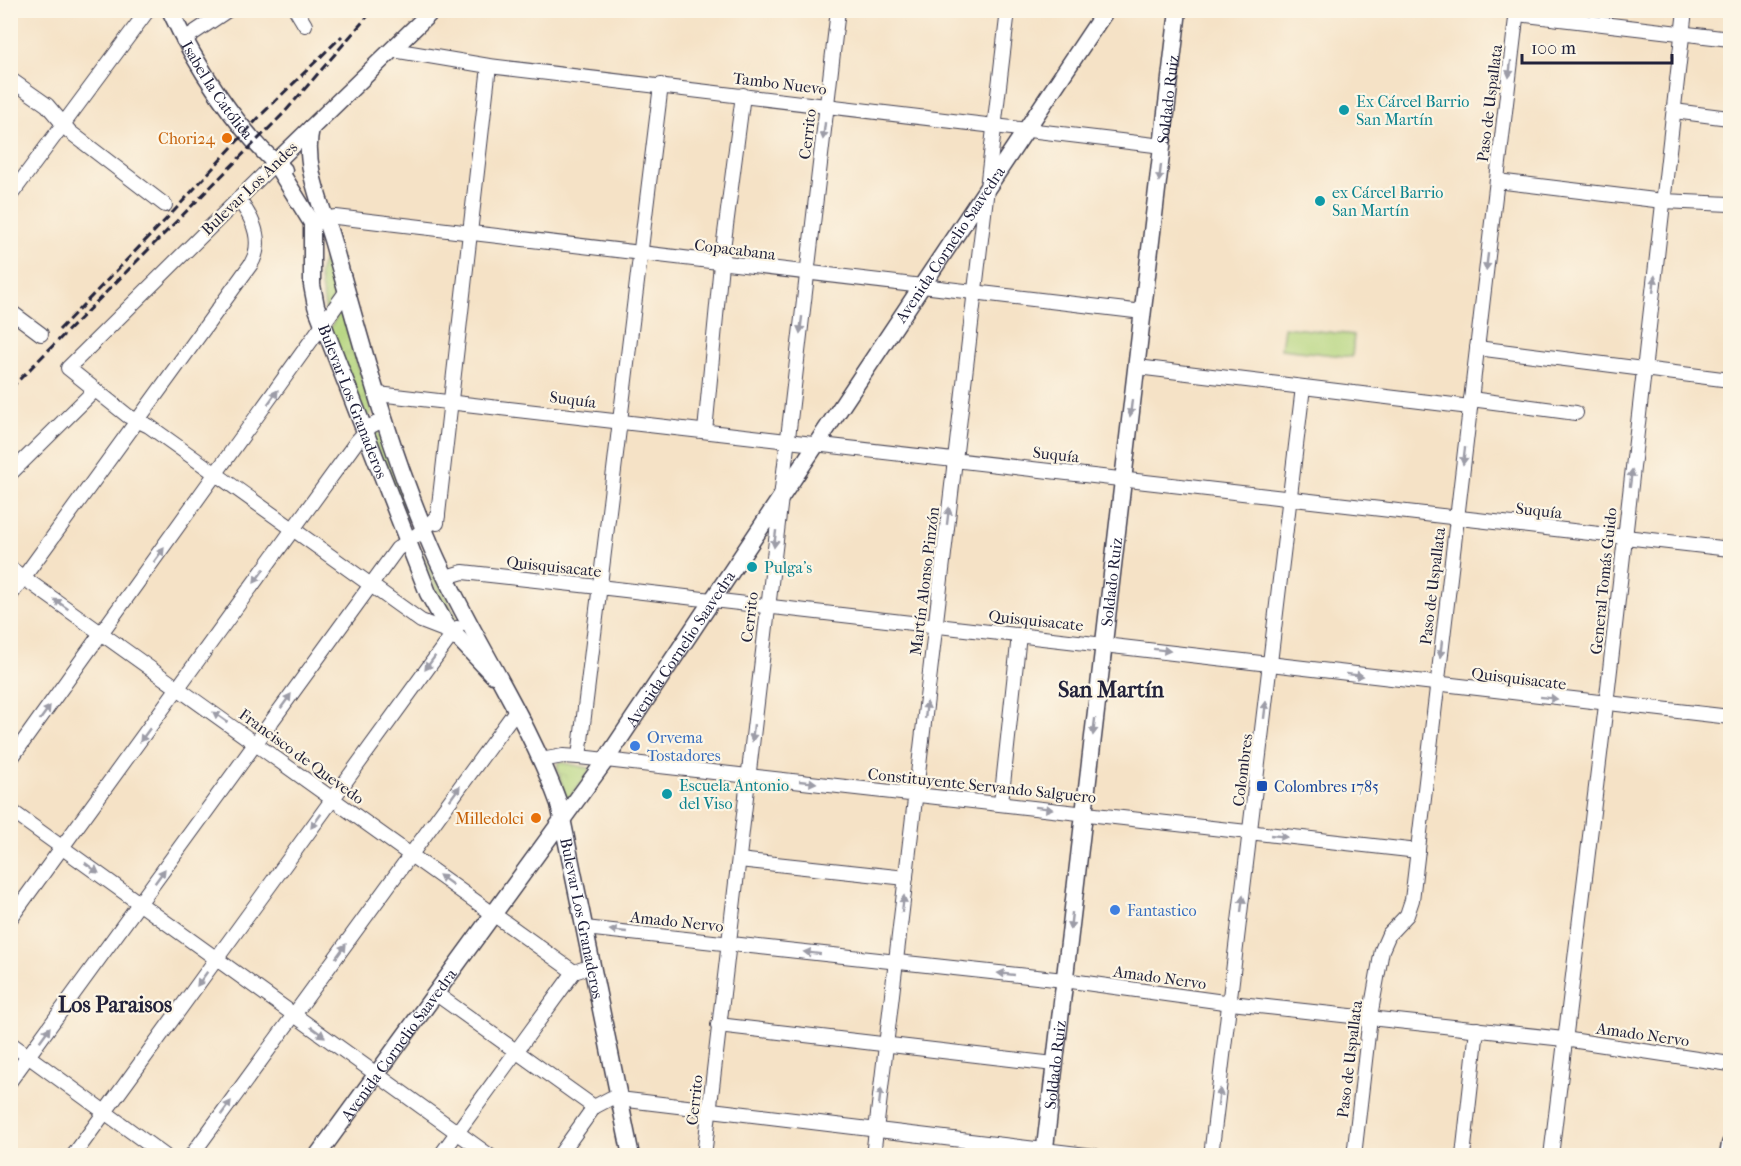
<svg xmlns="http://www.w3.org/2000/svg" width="1741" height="1166" font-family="'IM FELL French Canon',serif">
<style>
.grass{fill:url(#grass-tufts);stroke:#6a7b5c;stroke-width:1.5}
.park{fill:url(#park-crowns);stroke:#6a7b5c;stroke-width:1.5}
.pitch{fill:#b2d47c;stroke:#6a7b5c;stroke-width:1.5}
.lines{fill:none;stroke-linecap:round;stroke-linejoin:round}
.minor-casing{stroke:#423f50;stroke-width:16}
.major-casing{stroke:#423f50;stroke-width:19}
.minor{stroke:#fff;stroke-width:14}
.major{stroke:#fff;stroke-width:16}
.rail{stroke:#22223b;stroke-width:3;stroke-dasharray:9 4.5;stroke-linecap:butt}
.oneway{fill:#9c9ca7}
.culture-dot{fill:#0f9aa8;stroke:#fcf5e5;stroke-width:2}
.food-dot{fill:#e8710a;stroke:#fcf5e5;stroke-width:2}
.shop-dot{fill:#3f7fe0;stroke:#fcf5e5;stroke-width:2}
.transit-dot{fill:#1a4fb4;stroke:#fcf5e5;stroke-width:2}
.labels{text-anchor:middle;stroke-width:4.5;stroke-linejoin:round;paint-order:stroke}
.street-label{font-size:16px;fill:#22223b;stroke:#fcf5e5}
.culture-label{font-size:16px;fill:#0d838f;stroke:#fcf5e5;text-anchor:start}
.food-label{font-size:16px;fill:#c56008;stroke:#fcf5e5;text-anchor:end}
.shop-label{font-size:16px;fill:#366cbe;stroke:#fcf5e5;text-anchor:start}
.transit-label{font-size:16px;fill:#164399;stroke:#fcf5e5;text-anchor:start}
.district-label{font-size:22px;font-weight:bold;fill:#22223b;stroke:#fcf5e5}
</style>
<defs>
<pattern id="grass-tufts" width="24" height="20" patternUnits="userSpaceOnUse" patternTransform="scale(1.5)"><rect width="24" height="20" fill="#b2d47c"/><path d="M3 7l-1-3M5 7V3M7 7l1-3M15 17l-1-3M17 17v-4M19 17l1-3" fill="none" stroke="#99b66c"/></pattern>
<pattern id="park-crowns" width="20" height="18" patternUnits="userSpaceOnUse" patternTransform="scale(1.5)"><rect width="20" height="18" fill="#b2d47c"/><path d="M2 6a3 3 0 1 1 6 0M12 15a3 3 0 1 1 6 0" fill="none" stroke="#99b66c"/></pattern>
</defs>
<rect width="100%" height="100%" fill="#fcf5e5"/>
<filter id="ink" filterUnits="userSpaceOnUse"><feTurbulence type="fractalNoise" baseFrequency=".0167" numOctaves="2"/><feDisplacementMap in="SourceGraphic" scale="12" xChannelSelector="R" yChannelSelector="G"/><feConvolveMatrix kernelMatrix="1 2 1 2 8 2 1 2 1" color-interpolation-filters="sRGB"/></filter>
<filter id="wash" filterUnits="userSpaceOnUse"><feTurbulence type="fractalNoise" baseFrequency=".008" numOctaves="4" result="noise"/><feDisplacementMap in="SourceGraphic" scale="24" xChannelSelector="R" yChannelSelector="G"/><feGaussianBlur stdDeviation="1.35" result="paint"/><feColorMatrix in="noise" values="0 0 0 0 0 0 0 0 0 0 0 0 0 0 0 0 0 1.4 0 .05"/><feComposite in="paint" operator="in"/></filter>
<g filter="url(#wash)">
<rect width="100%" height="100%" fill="#f5e2c6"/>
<!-- grass -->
<g class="grass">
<path d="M325,256l10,39 -9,18 -7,-39z"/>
<path d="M341,309l31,102 -4,9 -39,-90z"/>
<path d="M378,431l31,88 -1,2 -38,-88z"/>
<path d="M419,548l38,70 -5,6 -33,-71z"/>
</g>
<!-- park -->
<path class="park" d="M559,762l30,6 1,3 -21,28 -4,-4 -8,-28z"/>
<!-- pitch -->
<path class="pitch" d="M1284,327l70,8 -2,22 -71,-8z"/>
</g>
<g filter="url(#ink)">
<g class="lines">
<!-- minor casing -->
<g class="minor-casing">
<g id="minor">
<path d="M296,10l9,15"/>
<path d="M1517,14l213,25"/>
<path d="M183,40l45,-30"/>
<path d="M393,50l96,16 674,80"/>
<path d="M10,79l37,26 23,27 95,73"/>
<path d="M1674,111l55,7"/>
<path d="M275,163l-207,205 60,48 21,10 272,195 31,12"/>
<path d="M1497,181l166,20 67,3"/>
<path d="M10,196l138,-186"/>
<path d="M323,219l13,-2 807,95"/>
<path d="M10,311l31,23"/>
<path d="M1477,348l253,32"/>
<path d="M1137,367l333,40"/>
<path d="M378,394l1352,155"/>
<path d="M1471,399l105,14"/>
<path d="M705,431l16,-167 22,-169"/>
<path d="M10,474l85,-84"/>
<path d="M437,523l52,-457"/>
<path d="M10,568l564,404"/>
<path d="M446,577l17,-5 136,15 1131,130"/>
<path d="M10,596l241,-332c13,-22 2,-46 -13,-65"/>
<path d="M579,757l82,-672"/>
<path d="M10,760l336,-468"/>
<path d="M541,760l22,-4 16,1 839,94"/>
<path d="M1001,803l18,-168"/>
<path d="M10,810l480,346"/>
<path d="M739,860l167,18"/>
<path d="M10,919l347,-478 14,-15 14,-7"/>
<path d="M585,928l479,52 167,23 333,36 166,25"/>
<path d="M435,993l159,114"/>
<path d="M718,1025l336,39"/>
<path d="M10,1043l155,113"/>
<path d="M10,1081l387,-532 28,-20 13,-14"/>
<path d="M73,1156l384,-528"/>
<path d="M191,1156l326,-447"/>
<path d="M440,1156l134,-184 9,-3"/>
<path d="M559,1156l35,-49 17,-9 484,58"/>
<path d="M704,1156l134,-1146"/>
<path d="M873,1156l135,-1146"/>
<path d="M1211,1156l92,-769"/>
<path d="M1354,1156l16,-139 12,-67 7,-16 18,-19 5,-15 105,-890"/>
<path d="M1463,1156l14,-127"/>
<path d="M1551,1156l55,-451 79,-695"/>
</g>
</g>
<!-- major casing -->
<g class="major-casing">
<g id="major">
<path id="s1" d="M170,10c23,51 70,125 114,160"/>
<path id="s2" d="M311,128c-9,37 12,80 22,115 29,102 56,207 99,305 38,88 94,165 127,256l72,352"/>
<path id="s3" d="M275,163l37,60v62l4,21 112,287 18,32 47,50"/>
<path d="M275,163l158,-153"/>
<path id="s4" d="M317,1156l288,-395 501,-751"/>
<path id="s5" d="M1044,1156l134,-1146"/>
<path d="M1728,1156l2,-12"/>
</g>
</g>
<!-- minor -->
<use href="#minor" class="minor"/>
<!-- major -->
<use href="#major" class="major"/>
<!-- rail -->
<g class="rail">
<path d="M59,330l115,-119 88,-97 80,-78"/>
<path d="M10,389l274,-276 89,-103"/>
</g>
</g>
<!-- one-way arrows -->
<defs><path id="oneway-solid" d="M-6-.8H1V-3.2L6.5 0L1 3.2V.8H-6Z" transform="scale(1.5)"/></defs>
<g class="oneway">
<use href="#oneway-solid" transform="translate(1510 69) rotate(97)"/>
<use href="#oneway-solid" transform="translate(824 131) rotate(97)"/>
<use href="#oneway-solid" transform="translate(1160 173) rotate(97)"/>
<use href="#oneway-solid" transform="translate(1487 262) rotate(97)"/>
<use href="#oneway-solid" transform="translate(1654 284) rotate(-84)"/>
<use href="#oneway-solid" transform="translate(801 325) rotate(97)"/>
<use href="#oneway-solid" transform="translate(273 397) rotate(-54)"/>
<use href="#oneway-solid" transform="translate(1131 408) rotate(97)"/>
<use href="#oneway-solid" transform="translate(1464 456) rotate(97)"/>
<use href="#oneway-solid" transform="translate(1631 478) rotate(-83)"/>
<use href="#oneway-solid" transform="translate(948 516) rotate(-83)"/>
<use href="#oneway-solid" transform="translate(775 539) rotate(97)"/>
<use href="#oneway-solid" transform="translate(159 555) rotate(-54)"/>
<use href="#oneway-solid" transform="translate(259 576) rotate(126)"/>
<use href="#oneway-solid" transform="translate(61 604) rotate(-145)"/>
<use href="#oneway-solid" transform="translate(1441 649) rotate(97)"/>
<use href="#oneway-solid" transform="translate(1162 650) rotate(7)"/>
<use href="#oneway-solid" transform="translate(430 663) rotate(126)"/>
<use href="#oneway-solid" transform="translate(1355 675) rotate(7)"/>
<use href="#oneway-solid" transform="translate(1549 698) rotate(7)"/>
<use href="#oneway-solid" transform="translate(286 701) rotate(-54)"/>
<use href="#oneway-solid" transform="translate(926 710) rotate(-84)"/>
<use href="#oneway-solid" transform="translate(1265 710) rotate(-83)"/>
<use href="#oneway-solid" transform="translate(45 713) rotate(-54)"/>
<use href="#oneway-solid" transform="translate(220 717) rotate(-145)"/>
<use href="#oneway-solid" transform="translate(1094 727) rotate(97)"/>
<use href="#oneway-solid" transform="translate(753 733) rotate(96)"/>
<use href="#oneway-solid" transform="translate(145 735) rotate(126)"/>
<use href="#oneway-solid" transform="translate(808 782) rotate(6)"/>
<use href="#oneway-solid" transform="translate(455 793) rotate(-54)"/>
<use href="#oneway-solid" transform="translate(1044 808) rotate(7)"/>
<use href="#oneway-solid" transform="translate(316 821) rotate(126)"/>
<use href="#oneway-solid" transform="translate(1279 836) rotate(6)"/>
<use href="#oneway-solid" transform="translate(92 868) rotate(36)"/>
<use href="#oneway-solid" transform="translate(160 876) rotate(-54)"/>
<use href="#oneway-solid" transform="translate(446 880) rotate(-144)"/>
<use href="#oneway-solid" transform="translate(903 904) rotate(-83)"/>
<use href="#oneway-solid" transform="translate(1242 904) rotate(-83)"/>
<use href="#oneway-solid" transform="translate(1071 921) rotate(97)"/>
<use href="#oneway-solid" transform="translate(618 931) rotate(-174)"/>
<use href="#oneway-solid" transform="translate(341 951) rotate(-54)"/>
<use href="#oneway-solid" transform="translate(812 953) rotate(-173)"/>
<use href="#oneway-solid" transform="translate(1006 974) rotate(-174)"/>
<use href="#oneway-solid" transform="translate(202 979) rotate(126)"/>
<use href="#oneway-solid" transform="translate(318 1032) rotate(36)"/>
<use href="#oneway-solid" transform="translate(45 1034) rotate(-54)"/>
<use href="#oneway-solid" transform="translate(880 1097) rotate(-83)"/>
<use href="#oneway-solid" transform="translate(1219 1097) rotate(-83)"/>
<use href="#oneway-solid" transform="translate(226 1108) rotate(-54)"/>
</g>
</g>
<!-- markers -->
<g class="culture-dot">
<circle cx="1344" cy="110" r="6"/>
<circle cx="1320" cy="201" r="6"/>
<circle cx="752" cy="567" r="6"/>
<circle cx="667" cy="794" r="6"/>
</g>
<g class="food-dot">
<circle cx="227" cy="138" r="6"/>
<circle cx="536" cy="818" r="6"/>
</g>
<g class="shop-dot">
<circle cx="635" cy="746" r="6"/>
<circle cx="1115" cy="910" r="6"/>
</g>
<rect class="transit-dot" x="1256" y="780" width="12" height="12" rx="3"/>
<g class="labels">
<!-- street labels -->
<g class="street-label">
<text transform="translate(780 83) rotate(7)" y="6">Tambo Nuevo</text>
<text dy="6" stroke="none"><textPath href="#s1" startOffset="93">Isabel la Católica</textPath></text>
<text dy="6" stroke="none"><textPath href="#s5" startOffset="1064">Soldado Ruiz</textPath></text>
<text transform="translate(1489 103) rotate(-83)" y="6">Paso de Uspallata</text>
<text transform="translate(807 134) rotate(-83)" y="6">Cerrito</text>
<text transform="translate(249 188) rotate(-44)" y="6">Bulevar Los Andes</text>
<text dy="6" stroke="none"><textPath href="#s4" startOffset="1110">Avenida Cornelio Saavedra</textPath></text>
<text transform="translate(735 249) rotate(7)" y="6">Copacabana</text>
<text transform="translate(573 399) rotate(7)" y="6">Suquía</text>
<text dy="6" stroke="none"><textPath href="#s3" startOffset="256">Bulevar Los Granaderos</textPath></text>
<text transform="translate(1056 454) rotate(6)" y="6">Suquía</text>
<text transform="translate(1539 510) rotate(6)" y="6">Suquía</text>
<text transform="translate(554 566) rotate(6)" y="6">Quisquisacate</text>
<text transform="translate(924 581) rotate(-83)" y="6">Martín Alonso Pinzón</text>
<text transform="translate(1603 581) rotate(-84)" y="6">General Tomás Guido</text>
<text dy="6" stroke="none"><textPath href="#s5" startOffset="578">Soldado Ruiz</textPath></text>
<text transform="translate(1432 586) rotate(-83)" y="6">Paso de Uspallata</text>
<text transform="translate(749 617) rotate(-83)" y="6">Cerrito</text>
<text transform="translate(1036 620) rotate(6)" y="6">Quisquisacate</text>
<text dy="6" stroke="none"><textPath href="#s4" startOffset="624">Avenida Cornelio Saavedra</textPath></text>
<text transform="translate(1519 678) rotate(7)" y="6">Quisquisacate</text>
<text transform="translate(302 756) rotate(36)" y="6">Francisco de Quevedo</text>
<text transform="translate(1242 770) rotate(-83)" y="6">Colombres</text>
<text transform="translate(982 785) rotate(6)" y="6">Constituyente Servando Salguero</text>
<text dy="6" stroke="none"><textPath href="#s2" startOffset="842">Bulevar Los Granaderos</textPath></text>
<text transform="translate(677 921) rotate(6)" y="6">Amado Nervo</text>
<text transform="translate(1160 977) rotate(8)" y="6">Amado Nervo</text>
<text transform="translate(1643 1034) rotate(8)" y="6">Amado Nervo</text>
<text dy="6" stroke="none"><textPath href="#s4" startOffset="138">Avenida Cornelio Saavedra</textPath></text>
<text transform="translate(1349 1059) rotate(-83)" y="6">Paso de Uspallata</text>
<text dy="6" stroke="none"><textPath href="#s5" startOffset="92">Soldado Ruiz</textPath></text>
<text transform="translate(694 1100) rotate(-84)" y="6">Cerrito</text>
</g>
<!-- culture labels -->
<g class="culture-label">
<text x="1356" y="107">Ex Cárcel Barrio<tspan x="1356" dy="18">San Martín</tspan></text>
<text x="1332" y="198">ex Cárcel Barrio<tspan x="1332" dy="18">San Martín</tspan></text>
<text x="764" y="573">Pulga's</text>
<text x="679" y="791">Escuela Antonio<tspan x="679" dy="18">del Viso</tspan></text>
</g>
<!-- food labels -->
<g class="food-label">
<text x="215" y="144">Chori24</text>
<text x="524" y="824">Milledolci</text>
</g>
<!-- shop labels -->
<g class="shop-label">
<text x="647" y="743">Orvema<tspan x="647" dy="18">Tostadores</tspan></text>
<text x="1127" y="916">Fantastico</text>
</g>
<!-- transit labels -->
<g class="transit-label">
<text x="1274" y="792">Colombres 1785</text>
</g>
<!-- district labels -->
<g class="district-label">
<text x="1111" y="697">San Martín</text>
<text x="115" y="1012">Los Paraisos</text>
</g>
</g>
<!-- margin -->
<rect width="1741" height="1166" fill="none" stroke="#fcf5e5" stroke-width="36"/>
<!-- scale -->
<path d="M1522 54v9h150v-9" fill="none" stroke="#22223b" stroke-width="3"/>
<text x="1531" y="54" font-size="18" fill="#22223b" stroke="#fcf5e5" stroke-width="4.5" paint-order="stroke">100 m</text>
</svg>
